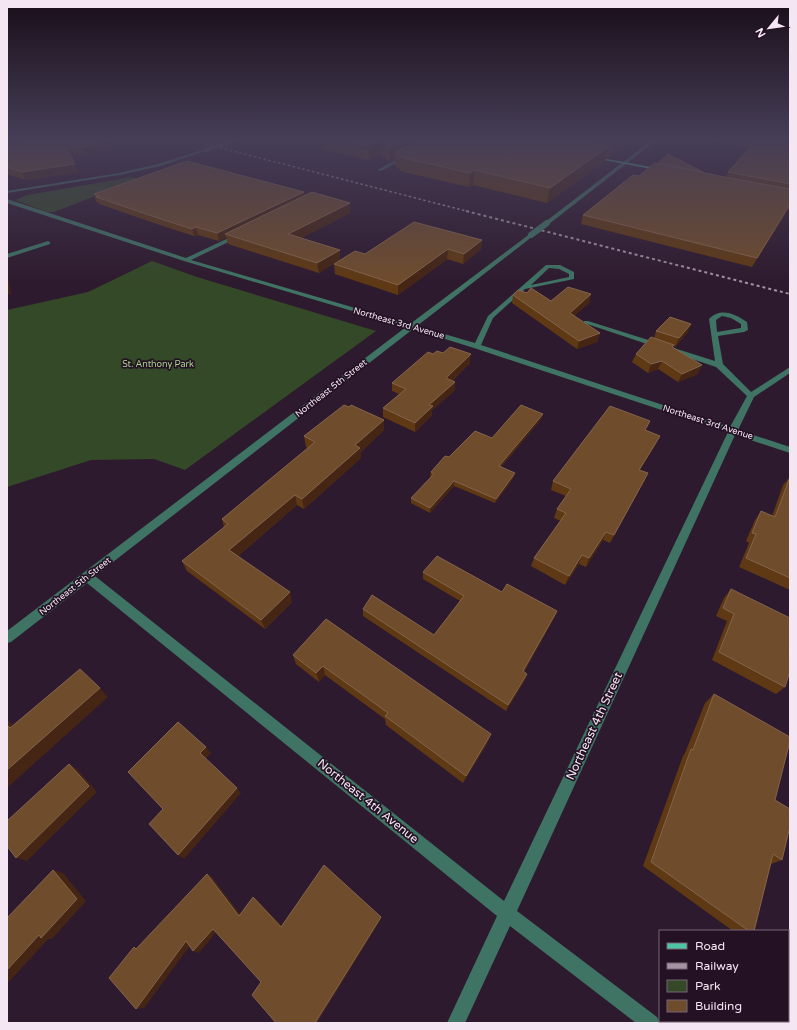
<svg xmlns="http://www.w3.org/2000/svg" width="797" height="1030" font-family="'Varela Round',sans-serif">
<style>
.green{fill:#344927}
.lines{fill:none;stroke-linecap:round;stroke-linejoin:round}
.minor{fill:#3f7363;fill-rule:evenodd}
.major{fill:#4fc5a3;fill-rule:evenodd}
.rail-far1{stroke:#a393a3;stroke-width:1.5;stroke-dasharray:2.5 2.5;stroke-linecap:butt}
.rail{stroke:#a393a3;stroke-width:2;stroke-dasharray:3 3;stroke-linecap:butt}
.minor-bridge-far1{stroke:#3f7363;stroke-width:4.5}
.minor-bridge{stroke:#3f7363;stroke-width:6}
.wall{fill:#5f3914}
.shaded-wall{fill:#452514}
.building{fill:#6f4c2c;stroke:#84644b}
.labels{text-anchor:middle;stroke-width:3.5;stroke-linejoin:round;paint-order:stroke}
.far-street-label{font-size:9px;fill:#f4e6f3;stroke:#241124}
.far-park-label{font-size:9px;fill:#a9d58d;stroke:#241124}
.near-street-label{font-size:12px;fill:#f4e6f3;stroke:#241124}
</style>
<rect width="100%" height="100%" fill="#2e1a2e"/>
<!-- green -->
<g class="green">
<path d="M132,177l7,2 -85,33h-7l-32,-12 13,-5z"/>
<path d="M152,261l45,16 179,54 -191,139 -31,-11 -63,1 -84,27v-177l81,-18z"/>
</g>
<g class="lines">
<!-- minor -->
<g class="minor">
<path d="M653,139h5l-109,85h-4v-2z"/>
<path d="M205,149l3,1 -47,16 -42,9 -112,18v-2l112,-18 39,-9z"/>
<path d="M404,156l4,1 -27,14 -4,-1z"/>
<path d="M7,199l179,59 51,-24h4v2l-50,24 219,64 121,-91 2,1v2l-116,90 58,17 13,-27 58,-51h14l14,7v7l-49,10 -32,29 -12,27 249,82 17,-31 -31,-29 -132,-44v-2h4l127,40 -6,-42c12,-12 26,-5 38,3l1,8 -4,2 -26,4 5,28 28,28 39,-25v6l-36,24 -16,33 52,17v6l-55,-18 -218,476 140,106 3,6h-24l-126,-97 -45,97h-18l50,-107 -410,-333 -76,59 -4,1v-12l399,-304 -222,-66 -177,-58zM549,268l10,1 10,5v3l-38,8zM722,316l9,2 10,6v4l-24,4 -1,-12zM413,329l61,19 254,84 -224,469 -409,-325z"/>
<path d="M48,241l2,1v2l-43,14v-4z"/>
</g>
<!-- major -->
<path class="major" d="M591,156l71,13 2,1 -2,1 -69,-13z"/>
<!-- rail-far1 -->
<path class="rail-far1" d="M186,139l284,73"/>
<!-- rail -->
<path class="rail" d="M466,211l324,83"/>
<!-- minor-bridge-far1 -->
<path class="minor-bridge-far1" d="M206,150l31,-11"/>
<!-- minor-bridge -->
<path class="minor-bridge" d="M531,235l16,-12"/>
</g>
<!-- wall -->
<g class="wall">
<path d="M7,139h116l2,5 -41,12 -16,-5 10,21 -53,8 -18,-6z"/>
<path d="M321,139h315l-26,18 -4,-1 -1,5 -58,42 -74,-18 -4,2 -66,-15 -8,-6v-6l-5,2 -9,-8 -12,6 -47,-11z"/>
<path d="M698,139h92v71h-2l-36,57 -171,-43 2,-9 56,-39 16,-13 48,9 23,5 2,-5 21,-24z"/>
<path d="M304,192l1,4 45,7v10l-49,25 39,12 -21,23 -91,-29 -2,-7 -7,4 -21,-6 -4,1 -31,-10 -64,-22 -1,-2h-2l-2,-8z"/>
<path d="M482,240l-1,9 -18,15 -16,-5 -49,36 -63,-21 -1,-10 31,-10z"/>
<path d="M591,294l-2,9 -15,13 26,17 -3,9 -20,7 -65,-46 1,-8 38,6z"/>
<path d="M656,331l32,1 -13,15 -2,-1v1l25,27 -20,8 -20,-13 -10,4 -16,-11 4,-8 18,-16z"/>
<path d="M470,363l-18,18 3,1 -1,9 -22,19v5l-17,17 -32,-15v-9l16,-14 -7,-3v-8z"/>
<path d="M349,407l35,13v10l-23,22v6l-57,51 -7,-4 -59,51 54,46 -27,27 -78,-58 -5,-10 42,-34 -2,-8 86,-71 -2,-1 -2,-11z"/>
<path d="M542,418l-41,49 13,10 -19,26 -41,-17 -24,27 -19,-10v-5l20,-21 -1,-1 1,-4 61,-34z"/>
<path d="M646,430l10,14 -16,26 8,3 -4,9 -34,61 -7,-3 -17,27 -7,-3 -14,21 -34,-19 3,-8 27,-37 -7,-3 3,-9 9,-13 -15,-6 2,-9z"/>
<path d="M790,477v113l-51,-23 10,-24 -3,-2 9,-21 6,-9 11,5 11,-31z"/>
<path d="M423,572l79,20 55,19 -3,7 -30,54 3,2 -2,6 -19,31 -143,-95v-7l71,26 26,-34 -37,-22z"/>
<path d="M731,589l58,67 -4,31 -9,7 -64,-34 15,-39 -11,-5 8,-18z"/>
<path d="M326,619l162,123 -25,41 -77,-58 -1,-6 -60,-44 -6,7 -23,-18 -3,-9z"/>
<path d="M714,694l61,106 7,60 -11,4 -17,67h-21l-90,-65 40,-110 2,-3 20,-50z"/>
</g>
<!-- shaded-wall -->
<g class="shaded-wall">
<path d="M13,139h28l-34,10v-8z"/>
<path d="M112,139h11l2,5 -41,12 -3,-8z"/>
<path d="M410,139h27l-42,13v8l-5,2v-14z"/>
<path d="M620,139h16l-26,18 3,-14z"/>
<path d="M381,141v13l-12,6v-14z"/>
<path d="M608,147l-3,14 -58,42 3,-15z"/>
<path d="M75,164l3,8 -53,8 -3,-8z"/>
<path d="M474,170l-1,15 -4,2 1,-14z"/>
<path d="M304,192l1,7 -80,35 1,3 -7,4 -2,-8z"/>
<path d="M350,203v10l-60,31 -2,-10z"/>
<path d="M790,204l-2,6 -36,57 5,-9z"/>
<path d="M196,227l2,8 -4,1 -2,-7z"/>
<path d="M482,240l-1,9 -18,15 1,-10z"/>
<path d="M448,249l-1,10 -49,36v-10z"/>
<path d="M340,250v10l-21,13 -2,-10z"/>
<path d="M7,270l4,24h-4z"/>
<path d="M591,294l-2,9 -22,19 3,-9z"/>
<path d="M691,324l-3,8 -13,15 4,-9z"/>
<path d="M600,333l-3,9 -20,7 2,-8z"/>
<path d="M471,354l-1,9 -25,24 1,-9z"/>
<path d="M662,361l-4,8 -10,4 3,-9z"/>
<path d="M702,365l-4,9 -20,8 4,-8z"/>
<path d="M455,382l-1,9 -22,19v5l-17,17v-9l14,-18z"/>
<path d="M543,414l-1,4 -44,52 1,-4z"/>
<path d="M384,420v10l-23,22v6l-57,51 -2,-10 53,-54z"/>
<path d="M660,436l-4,8 -21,34 4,-8z"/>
<path d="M515,473l-1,4 -19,26 1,-4z"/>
<path d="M648,473l-4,9 -34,61 4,-8z"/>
<path d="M454,481v5l-24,27v-5z"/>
<path d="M295,495l2,10 -64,55 -4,-10z"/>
<path d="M606,532l-3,8 -17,27 3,-9z"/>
<path d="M582,555l-3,9 -14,21 4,-9z"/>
<path d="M290,592l2,10 -27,27 -4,-9z"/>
<path d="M557,611l-3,7 -33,59 2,-6z"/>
<path d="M323,666l2,9 -6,7 -3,-9z"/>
<path d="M527,674l-2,6 -19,31 2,-6z"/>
<path d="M100,688l8,9 -101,91v-18z"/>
<path d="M7,719l15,17 -12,-8 -3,-3z"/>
<path d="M491,734l-3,8 -25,41 3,-7z"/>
<path d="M206,747l5,6 -6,6 -5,-6z"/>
<path d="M69,764l8,5 20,23 -70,69 -11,-3z"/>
<path d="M237,788l4,5 -57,66 -6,-4z"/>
<path d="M53,870l10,3 23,28 -34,38h-4l-41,45v-14l32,-35z"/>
<path d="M207,874l5,3 31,41 -4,-2z"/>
<path d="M253,897l4,3 27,28 -3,-1z"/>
<path d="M381,917v2l-64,104h-2z"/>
<path d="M213,929l5,1 -19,23 -6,-2z"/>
<path d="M186,941l6,2 -48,65 -8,1z"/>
</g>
<!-- building -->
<g class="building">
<path d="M28,139h84l-31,9 -17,-5 11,21 -53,8 -15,-5v-21z"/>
<path d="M339,139h71l-20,9 -9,-7 -12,5z"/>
<path d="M422,139h143l43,8 -58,41 -76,-18 -4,3 -67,-15 -8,-6z"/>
<path d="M589,139h31l-7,4z"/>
<path d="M743,139h47v45l-62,-12 28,-31z"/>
<path d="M668,154l35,18 -45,-9z"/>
<path d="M187,161l117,31 -87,41 -21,-6 -4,2 -31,-10 -65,-22 3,-1 -5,-2z"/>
<path d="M655,163l69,14 66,12v15l-33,54 -174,-43 50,-40 6,1z"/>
<path d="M312,192l38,11 -62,31 52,16 -23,13 -92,-29z"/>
<path d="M414,222l68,18 -18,14 -16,-5 -50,36 -64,-21 21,-13 10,3z"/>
<path d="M568,287l23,7 -21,19 30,20 -21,8 -66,-46 5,-5 9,3 4,-5 20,13z"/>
<path d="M670,317l21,7 -12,14 -23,-7z"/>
<path d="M651,337l23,8 -2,2 30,18 -20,9 -20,-13 -11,3 -15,-10z"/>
<path d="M450,347l21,7 -25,24 9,4 -26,23 4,1 -18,17 -32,-15 23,-19 -14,-6 36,-31 5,2 4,-3 6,2z"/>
<path d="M344,405l5,2 2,-2 33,15 -29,25 5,3 -58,51 -7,-4 -66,55 61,42 -29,28 -79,-59 46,-37 -6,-5 93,-77 -11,-6z"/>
<path d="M521,405l22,9 -44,52 16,7 -19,26 -42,-18 -24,27 -19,-10 23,-24 -3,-2 14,-16 4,1 26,-26 17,7z"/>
<path d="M610,406l40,15 -5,9 15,6 -21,34 9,3 -34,62 -8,-3 -17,26 -7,-3 -13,21 -35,-18 32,-45 -9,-4 14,-20 -18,-8z"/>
<path d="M790,477v101l-44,-20 10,-24 -4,-1 9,-22 14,6z"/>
<path d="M437,556l65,36 5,-8 50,27 -34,60 4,3 -19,31 -145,-96 9,-14 62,40 30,-39 -41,-24z"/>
<path d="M731,589l59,29v36l-1,2 1,1v14l-5,16 -66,-35 15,-38 -11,-6z"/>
<path d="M326,619l165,115 -25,42 -81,-60 3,-3 -65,-47 -7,7 -23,-18z"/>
<path d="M80,669l20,19 -93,82v-45l3,3z"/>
<path d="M714,694l76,43v4l-15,59 15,9v17l-8,34 -9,-6 -19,77h-5l-98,-69 40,-113 2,1z"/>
<path d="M178,722l28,25 -6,6 37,35 -59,67 -29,-31 14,-15 -35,-37z"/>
<path d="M69,764l20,22 -73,72 -9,-12v-25z"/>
<path d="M324,865l57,52 -66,106h-39l-24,-28 9,-13 -48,-53 -20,22 -7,-10 -50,68 -27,-31 25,-31 2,2 71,-75 32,42 14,-19 28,30z"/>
<path d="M53,870l24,29 -36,39 -2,-3 -32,35v-52z"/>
</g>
<!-- sky -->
<linearGradient id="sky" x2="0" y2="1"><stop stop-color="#190e19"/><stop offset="0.49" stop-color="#463e57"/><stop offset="1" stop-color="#463e57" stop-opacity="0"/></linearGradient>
<rect width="797" height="283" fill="url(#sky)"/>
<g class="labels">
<!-- far-street labels -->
<g class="far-street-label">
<text transform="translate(399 323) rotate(16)" y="3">Northeast 3rd Avenue</text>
<text transform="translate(331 388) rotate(-38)" y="3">Northeast 5th Street</text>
<text transform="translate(708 422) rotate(18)" y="3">Northeast 3rd Avenue</text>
<text transform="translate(75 586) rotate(-38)" y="3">Northeast 5th Street</text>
</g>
<!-- far-park labels -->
<g class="far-park-label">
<text x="158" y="367">St. Anthony Park</text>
</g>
<!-- near-street labels -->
<g class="near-street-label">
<text transform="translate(594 726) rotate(-65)" y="4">Northeast 4th Street</text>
<text transform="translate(368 801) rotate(39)" y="4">Northeast 4th Avenue</text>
</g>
</g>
<!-- border -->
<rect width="797" height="1030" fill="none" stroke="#f4e6f3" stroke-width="16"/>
<!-- legend -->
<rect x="659" y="930" width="130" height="92" fill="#241124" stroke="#776677"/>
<rect x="667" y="943" width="20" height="6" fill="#4fc5a3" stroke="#776677"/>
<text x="695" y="950" font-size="12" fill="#f4e6f3">Road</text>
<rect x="667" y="963" width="20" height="6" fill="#a393a3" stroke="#776677"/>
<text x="695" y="970" font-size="12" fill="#f4e6f3">Railway</text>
<rect x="667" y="980" width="20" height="12" fill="#344927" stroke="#776677"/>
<text x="695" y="990" font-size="12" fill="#f4e6f3">Park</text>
<rect x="667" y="1000" width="20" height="12" fill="#6f4c2c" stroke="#776677"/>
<text x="695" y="1010" font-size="12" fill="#f4e6f3">Building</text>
<!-- north arrow -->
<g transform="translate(769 28) rotate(241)" stroke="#241124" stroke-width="3" paint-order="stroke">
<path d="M0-3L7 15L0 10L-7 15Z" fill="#f4e6f3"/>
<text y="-6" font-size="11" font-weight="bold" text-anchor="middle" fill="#f4e6f3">N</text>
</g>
</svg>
